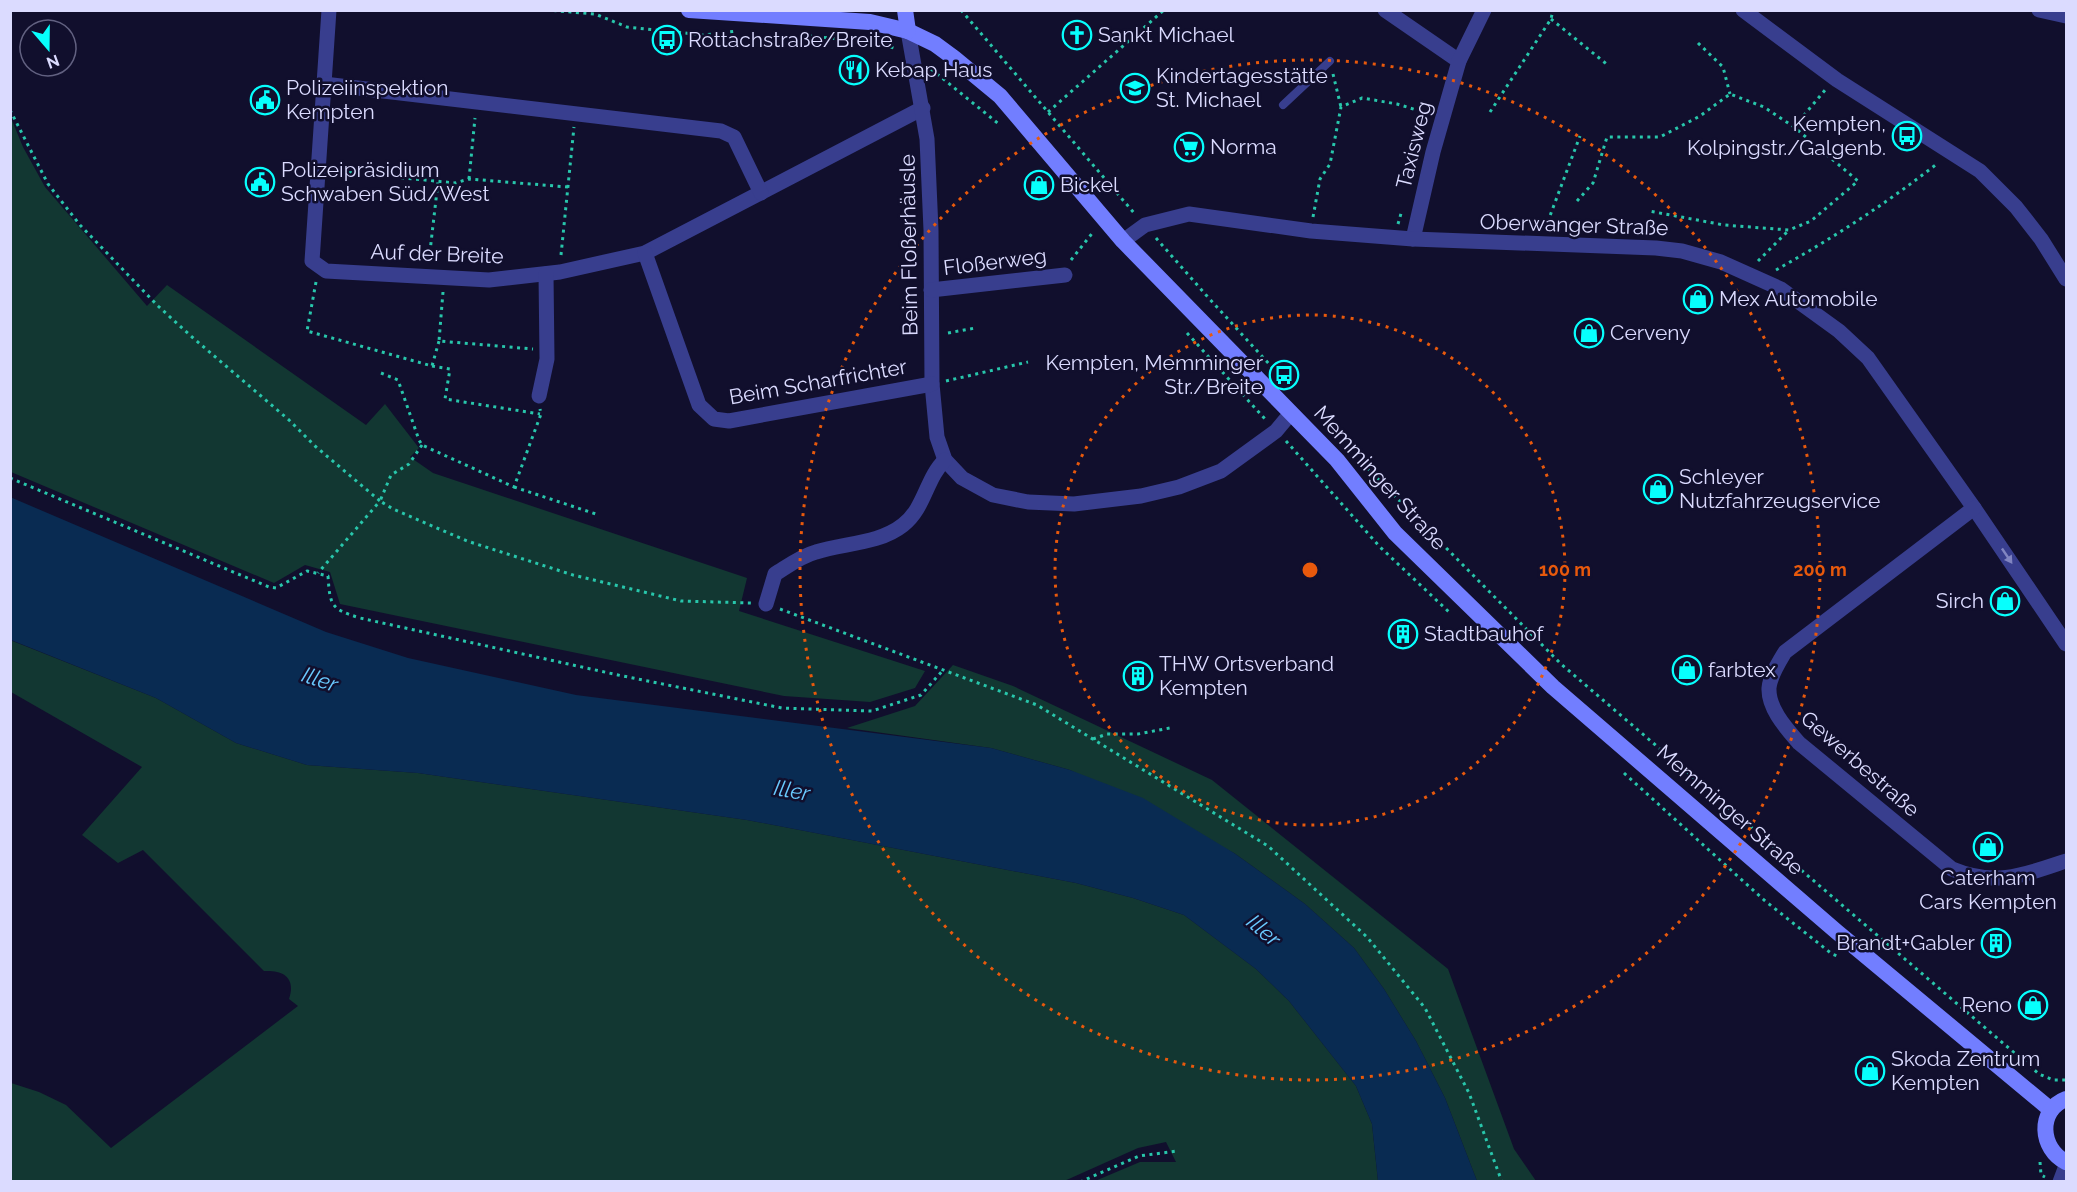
<svg xmlns="http://www.w3.org/2000/svg" width="2077" height="1192" font-family="Raleway,sans-serif">
<style>
.green{fill:#123732}
.water{fill:#092b52}
.lines{fill:none;stroke-linecap:round;stroke-linejoin:round}
.path{stroke:#28c6ab;stroke-width:3;stroke-dasharray:3 4.5;stroke-linecap:butt}
.service{stroke:#383e8e;stroke-width:8}
.minor{stroke:#383e8e;stroke-width:15}
.secondary{stroke:#727eff;stroke-width:16}
.oneway{fill:#8185c1}
.ring{fill:none;stroke:#e8590c;stroke-width:3;stroke-dasharray:3 6}
.labels{text-anchor:middle;stroke-width:5;stroke-linejoin:round;paint-order:stroke}
.poi-label{font-size:21px;fill:#dbdbff;stroke:#110f2d;text-anchor:start}
.street-label{font-size:21px;fill:#dbdbff;stroke:#110f2d}
.water-label{font-size:22px;font-style:italic;fill:#69caff;stroke:#110f2d}
.centre{fill:#e8590c;stroke:#110f2d;stroke-width:3}
.ring-label{font-size:18px;text-anchor:middle;font-weight:bold;fill:#e8590c;stroke:#110f2d;stroke-width:5;stroke-linejoin:round;paint-order:stroke}
</style>
<rect width="100%" height="100%" fill="#110f2d"/>
<!-- green -->
<g class="green">
<path d="M11,118l12,29 22,40 102,119 20,-21 199,140 19,-21 34,44 -9,9 23,16 314,105 -8,33 186,60 -10,17 -45,14 -86,-6 -444,-92 -10,-32 -25,-7 -31,18 -263,-111z"/>
<path d="M10,640l146,58 80,45 71,22 111,8 329,47 329,63 57,15 51,17 72,54 33,32 67,85 16,38 6,57h-283l45,-19h36l-10,-20 -28,6 -76,34 -1051,-1v-98l28,9 27,13 45,43 187,-142 -9,-7c7,-21 -5,-29 -25,-28l-121,-121 -25,13 -36,-28 60,-68 -131,-75z"/>
<path d="M953,665l60,21 199,94 236,189 66,180 22,32h-59l-32,-83 -29,-57 -32,-52 -30,-41 -49,-44 -71,-51 -164,-83 -79,-22 -144,-20 68,-22z"/>
</g>
<!-- water -->
<path class="water" d="M10,497l316,135 82,26 168,37 415,53 79,22 73,28 91,55 71,51 49,44 30,41 32,52 29,57 32,83h-99l-6,-57 -16,-38 -67,-85 -33,-32 -72,-54 -51,-17 -57,-15 -329,-63 -329,-47 -111,-8 -71,-22 -80,-45 -145,-58z"/>
<g class="lines">
<!-- path -->
<g class="path">
<path d="M546,10l49,4 32,13 77,8 33,-4"/>
<path d="M961,10l173,203"/>
<path d="M1551,19l58,47"/>
<path d="M809,36l68,7 20,6"/>
<path d="M1698,43l25,24 7,27"/>
<path d="M931,69l69,56"/>
<path d="M1333,74l8,33"/>
<path d="M10,110l38,74 32,41 78,81 34,31 97,83 26,26 65,55 -62,72"/>
<path d="M1048,112l116,-102"/>
<path d="M1490,112l61,-93 2,-9"/>
<path d="M1794,127l32,-38"/>
<path d="M334,171l121,12 14,-4 99,8"/>
<path d="M469,179l6,-61"/>
<path d="M1577,201l16,-18 14,-46h53l40,-21 30,-22 34,13 30,20 64,54 -47,40 -22,9 -65,-5 -75,-14"/>
<path d="M1313,217l7,-38 10,-15 11,-57 21,-9 35,6 29,9 -2,6"/>
<path d="M1398,224l4,-14"/>
<path d="M1545,229l35,-93"/>
<path d="M1156,238l50,57 74,81"/>
<path d="M561,255l13,-128"/>
<path d="M429,260l9,-78"/>
<path d="M1071,260l23,-29"/>
<path d="M1758,261l31,-31"/>
<path d="M1776,270c57,-32 111,-67 162,-107"/>
<path d="M316,282l-9,49 125,35 7,-25"/>
<path d="M443,292l-4,49 94,8"/>
<path d="M948,333l27,-5"/>
<path d="M1187,333l78,86"/>
<path d="M432,366l18,3 -5,30 95,15"/>
<path d="M381,373l17,7 21,60 3,5 92,42 27,-73 -1,-5"/>
<path d="M946,381l82,-19"/>
<path d="M1286,441l94,106 69,65"/>
<path d="M422,445l-13,19 -18,11 -11,26 13,8 74,32 106,34 108,26 70,2"/>
<path d="M1367,468l194,196 478,410 14,6h13"/>
<path d="M10,478l259,109 7,1 31,-17 21,5c2,30 3,33 32,42l258,57 164,33 90,3 49,-16 23,-26"/>
<path d="M514,487l85,28"/>
<path d="M780,609l257,96 231,141 99,91 58,71 44,85 33,89"/>
<path d="M1093,739l14,-5h31l32,-6"/>
<path d="M1624,773l140,127 68,54 8,3"/>
<path d="M2040,1162l1,13 4,2"/>
<path d="M1080,1182l59,-26 38,-5"/>
</g>
<!-- service -->
<path class="service" d="M1283,105l47,-44"/>
<!-- minor -->
<g class="minor">
<path d="M329,10l-17,251 14,10 163,9 71,-8 85,-19 278,-145"/>
<path d="M1385,10l74,51"/>
<path d="M1743,10l94,70 143,91 36,36 25,32 25,40"/>
<path d="M2039,10l27,6"/>
<path d="M908,31l19,108 4,91 1,154 5,53 8,23 17,18 31,17 35,7 46,2 67,-8 38,-9 42,-16 55,-40 15,-18"/>
<path d="M324,84l397,47 13,6 27,56"/>
<path d="M1413,239l20,-87 26,-91 25,-51"/>
<path d="M1123,241l22,-16 44,-11 122,17 102,8 243,9 26,3 39,11 60,27 58,42 29,27 106,150 92,136"/>
<path d="M645,253l54,152 15,14 15,2 203,-37"/>
<path d="M931,290l134,-15"/>
<path d="M539,396l8,-37 -1,-85"/>
<path d="M1974,508l-189,144c-6,10 -15,24 -16,36 -1,21 18,41 30,55l153,126c43,18 72,6 114,-8"/>
<path d="M766,604l9,-30c13,-8 26,-18 41,-22 28,-9 63,-8 87,-27 22,-17 23,-47 42,-65"/>
<path d="M2060,1182l6,-16"/>
</g>
<!-- secondary -->
<g class="secondary">
<path d="M689,10l181,12 38,9 27,13 19,14 46,38 123,145 214,219 58,73 158,154 284,245 214,178"/>
<path d="M905,10l3,21"/>
<path d="M2066,1099c-29,11 -26,50 0,63"/>
</g>
</g>
<!-- one-way arrows -->
<defs><path id="oneway-solid" d="M-6-.8H1V-3.2L6.5 0L1 3.2V.8H-6Z" transform="scale(1.5)"/></defs>
<use class="oneway" href="#oneway-solid" transform="translate(2007 556) rotate(56)"/>
<!-- distance rings -->
<g class="ring">
<circle cx="1310" cy="570" r="255"/>
<circle cx="1310" cy="570" r="510"/>
</g>
<!-- icons -->
<defs>
<g id="church-ring" transform="scale(1.5)"><circle r="9.5" fill="#110f2d" stroke="#07fffd" stroke-width="1.5"/><path d="M-1.2-6h2.4v3.5h3.3v2.4h-3.3V6h-2.4V-.1h-3.3v-2.4h3.3Z" fill="#07fffd"/></g>
<g id="bus-ring" transform="scale(1.5)"><circle r="9.5" fill="#110f2d" stroke="#07fffd" stroke-width="1.5"/><path d="M-5-6H5V4H4V6H2V4H-2V6H-4V4H-5ZM-3.5-4V0h7V-4ZM-3.5 1.2v1.5H-2V1.2ZM2 1.2v1.5H3.5V1.2Z" fill="#07fffd"/></g>
<g id="restaurant-ring" transform="scale(1.5)"><circle r="9.5" fill="#110f2d" stroke="#07fffd" stroke-width="1.5"/><path d="M-5-6h1v4h1v-4h1v4h1v-4h1v5L-1.5 .5V6h-2V.5L-5-1ZM5-6V6H3V1.5H1.5Q1.5-4 5-6Z" fill="#07fffd"/></g>
<g id="school-ring" transform="scale(1.5)"><circle r="9.5" fill="#110f2d" stroke="#07fffd" stroke-width="1.5"/><path d="M0-5L7-2L0 1L-7-2ZM-4 1L0 2.5L4 1V4Q0 6-4 4Z" fill="#07fffd"/></g>
<g id="civic-ring" transform="scale(1.5)"><circle r="9.5" fill="#110f2d" stroke="#07fffd" stroke-width="1.5"/><path d="M-.6-6.5H3V-4.5H.6V-3L4-1V1h2V6H-6V1h2V-1L-.6-3ZM-1.2 2.5V6h2.4V2.5Z" fill="#07fffd"/></g>
<g id="supermarket-ring" transform="scale(1.5)"><circle r="9.5" fill="#110f2d" stroke="#07fffd" stroke-width="1.5"/><path d="M-6-5.5h2.5l.6 2H6L4.5 2H-2.5L-4.4-4H-6ZM-1.5 3.2a1.3 1.3 0 1 0 .1 0ZM3 3.2a1.3 1.3 0 1 0 .1 0Z" fill="#07fffd"/></g>
<g id="shop-ring" transform="scale(1.5)"><circle r="9.5" fill="#110f2d" stroke="#07fffd" stroke-width="1.5"/><path d="M-5-2.5h2.3a2.7 3.5 0 0 1 5.4 0H5L5.5 6h-11ZM-1.5-2.5h3a1.5 2.3 0 0 0-3 0Z" fill="#07fffd"/></g>
<g id="building-ring" transform="scale(1.5)"><circle r="9.5" fill="#110f2d" stroke="#07fffd" stroke-width="1.5"/><path d="M-4-6H4V6H1V3H-1V6H-4ZM-2.5-4.3h1.7v1.8h-1.7ZM.8-4.3h1.7v1.8H.8ZM-2.5-1h1.7V.8h-1.7ZM.8-1h1.7V.8H.8Z" fill="#07fffd"/></g>
</defs>
<g fill-rule="evenodd">
<use href="#church-ring" x="1077" y="35"/>
<use href="#bus-ring" x="667" y="40"/>
<use href="#restaurant-ring" x="854" y="70"/>
<use href="#school-ring" x="1135" y="88"/>
<use href="#civic-ring" x="265" y="100"/>
<use href="#bus-ring" x="1907" y="136"/>
<use href="#supermarket-ring" x="1189" y="147"/>
<use href="#civic-ring" x="260" y="182"/>
<use href="#shop-ring" x="1039" y="185"/>
<use href="#shop-ring" x="1698" y="299"/>
<use href="#shop-ring" x="1589" y="333"/>
<use href="#bus-ring" x="1284" y="375"/>
<use href="#shop-ring" x="1658" y="489"/>
<use href="#shop-ring" x="2005" y="601"/>
<use href="#building-ring" x="1403" y="634"/>
<use href="#shop-ring" x="1687" y="670"/>
<use href="#building-ring" x="1138" y="676"/>
<use href="#shop-ring" x="1988" y="847"/>
<use href="#building-ring" x="1996" y="943"/>
<use href="#shop-ring" x="2033" y="1005"/>
<use href="#shop-ring" x="1870" y="1071"/>
</g>
<g class="labels">
<!-- poi labels -->
<g class="poi-label">
<text x="1098" y="42">Sankt Michael</text>
<text x="688" y="47">Rottachstraße/Breite</text>
<text x="875" y="77">Kebap Haus</text>
<text x="1156" y="83">Kindertagesstätte<tspan x="1156" dy="24">St. Michael</tspan></text>
<text x="286" y="95">Polizeiinspektion<tspan x="286" dy="24">Kempten</tspan></text>
<text x="1886" y="131" text-anchor="end">Kempten,<tspan x="1886" dy="24">Kolpingstr./Galgenb.</tspan></text>
<text x="1210" y="154">Norma</text>
<text x="281" y="177">Polizeipräsidium<tspan x="281" dy="24">Schwaben Süd/West</tspan></text>
<text x="1060" y="192">Bickel</text>
<text x="1719" y="306">Mex Automobile</text>
<text x="1610" y="340">Cerveny</text>
<text x="1263" y="370" text-anchor="end">Kempten, Memminger<tspan x="1263" dy="24">Str./Breite</tspan></text>
<text x="1679" y="484">Schleyer<tspan x="1679" dy="24">Nutzfahrzeugservice</tspan></text>
<text x="1984" y="608" text-anchor="end">Sirch</text>
<text x="1424" y="641">Stadtbauhof</text>
<text x="1159" y="671">THW Ortsverband<tspan x="1159" dy="24">Kempten</tspan></text>
<text x="1708" y="677">farbtex</text>
<text x="1988" y="885" text-anchor="middle">Caterham<tspan x="1988" dy="24">Cars Kempten</tspan></text>
<text x="1975" y="950" text-anchor="end">Brandt+Gabler</text>
<text x="2012" y="1012" text-anchor="end">Reno</text>
<text x="1891" y="1066">Skoda Zentrum<tspan x="1891" dy="24">Kempten</tspan></text>
</g>
<!-- street labels -->
<g class="street-label">
<text transform="translate(1414 145) rotate(-76)" y="7">Taxisweg</text>
<text transform="translate(1574 225) rotate(2)" y="7">Oberwanger Straße</text>
<text transform="translate(909 245) rotate(-91)" y="7">Beim Floßerhäusle</text>
<text transform="translate(437 254) rotate(2)" y="7">Auf der Breite</text>
<text transform="translate(995 262) rotate(-7)" y="7">Floßerweg</text>
<text transform="translate(818 382) rotate(-10)" y="7">Beim Scharfrichter</text>
<text transform="translate(1380 478) rotate(48)" y="7">Memminger Straße</text>
<text transform="translate(1860 764) rotate(41)" y="7">Gewerbestraße</text>
<text transform="translate(1730 810) rotate(41)" y="7">Memminger Straße</text>
</g>
<!-- water labels -->
<g class="water-label">
<text transform="translate(320 679) rotate(19)" y="8">Iller</text>
<text transform="translate(792 790) rotate(10)" y="8">Iller</text>
<text transform="translate(1264 930) rotate(41)" y="8">Iller</text>
</g>
</g>
<circle cx="1310" cy="570" r="9" class="centre"/>
<g class="ring-label">
<text x="1565" y="576">100 m</text>
<text x="1820" y="576">200 m</text>
</g>
<!-- border -->
<rect width="2077" height="1192" fill="none" stroke="#dbdbff" stroke-width="24"/>
<!-- north arrow -->
<g transform="translate(48 48) rotate(160)"><circle r="28" fill="#110f2d" stroke="#626181" stroke-width="1.5"/>
<path d="M0-4.5L10 22L0 15L-10 22Z" fill="#07fffd"/>
<text y="-9" font-size="16" font-weight="bold" text-anchor="middle" fill="#dbdbff">N</text>
</g>
</svg>
